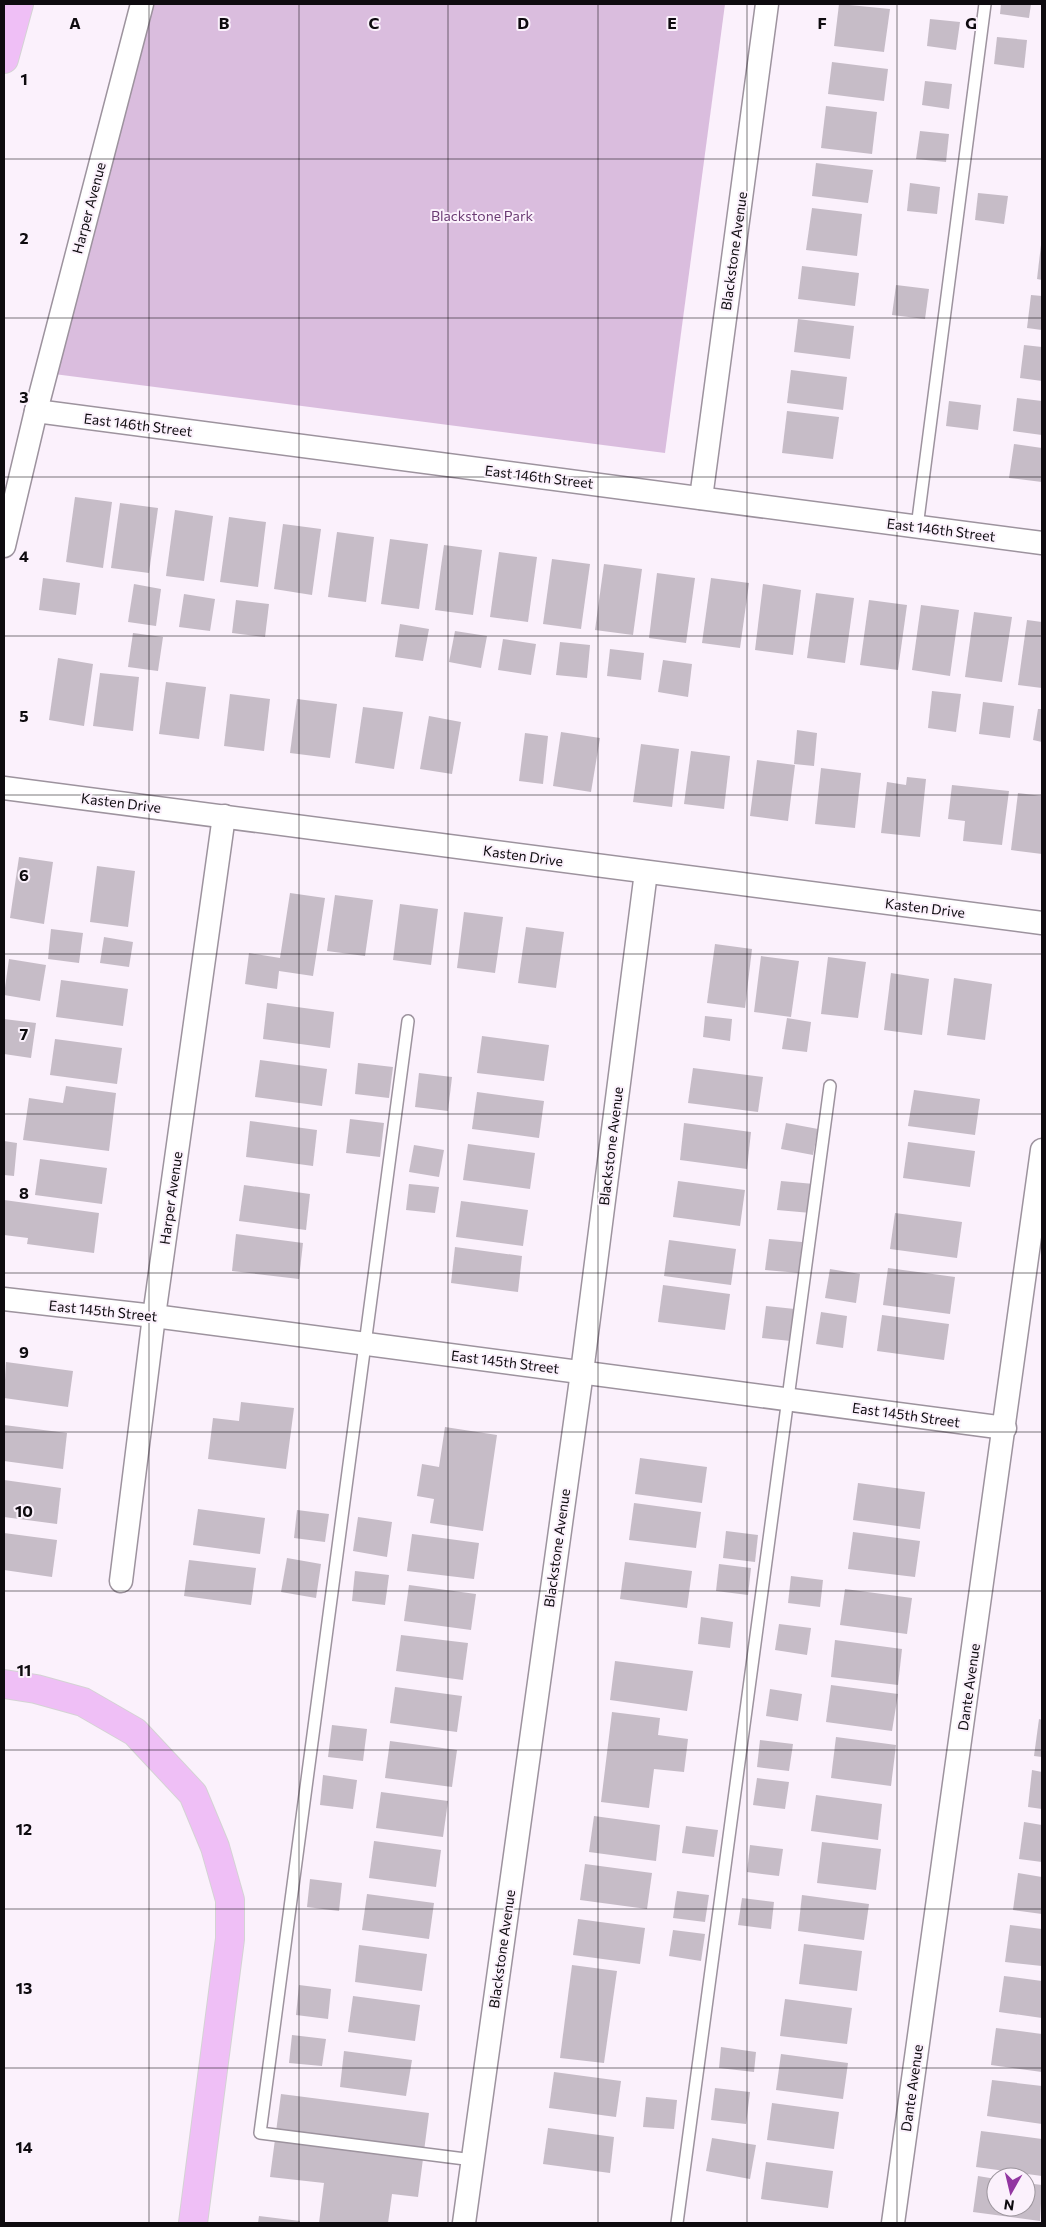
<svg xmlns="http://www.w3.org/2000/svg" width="1046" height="2227" font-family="Commissioner,sans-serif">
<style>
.green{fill:#dabdde}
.building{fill:#c6bcc7}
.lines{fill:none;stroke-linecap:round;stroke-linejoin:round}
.lane-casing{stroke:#9d939e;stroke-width:14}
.street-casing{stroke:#9d939e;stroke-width:25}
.highway-casing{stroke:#d4d3d4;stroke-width:30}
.lane{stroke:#fff;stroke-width:11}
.street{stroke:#fff;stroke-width:22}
.highway{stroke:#efbff6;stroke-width:28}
.grid{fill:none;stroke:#0e0b0f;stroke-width:1;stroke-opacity:0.55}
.labels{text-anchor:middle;stroke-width:4;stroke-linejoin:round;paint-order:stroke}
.street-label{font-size:14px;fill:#0e0b0f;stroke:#fbf1fc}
.park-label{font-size:14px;fill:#6b3b73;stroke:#fbf1fc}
.grid-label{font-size:16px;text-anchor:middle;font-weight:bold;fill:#0e0b0f;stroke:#fbf1fc;stroke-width:4;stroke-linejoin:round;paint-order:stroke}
</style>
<rect width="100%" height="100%" fill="#fbf1fc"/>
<!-- green -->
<path class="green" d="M153,4h572l-60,449 -611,-79z"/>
<!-- building -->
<g class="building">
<path d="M839,4l51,5 -6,43 -50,-6z"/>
<path d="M1001,4h30l-2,14 -29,-4z"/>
<path d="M930,19l30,3 -4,28 -29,-4z"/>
<path d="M997,37l30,3 -3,28 -30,-4z"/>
<path d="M832,62l56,7 -4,32 -56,-7z"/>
<path d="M925,81l27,3 -3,25 -27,-4z"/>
<path d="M826,106l51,6 -5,42 -51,-6z"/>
<path d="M920,131l29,3 -3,28 -30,-3z"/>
<path d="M816,163l57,7 -5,33 -56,-7z"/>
<path d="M910,183l30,4 -3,27 -30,-3z"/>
<path d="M978,193l30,3 -4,28 -29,-4z"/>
<path d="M812,208l50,6 -5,42 -51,-6z"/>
<path d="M1041,245h1v35l-5,-1z"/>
<path d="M802,266l57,7 -4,33 -57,-7z"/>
<path d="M896,285l33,4 -4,30 -33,-4z"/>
<path d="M1031,295l11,1v34l-15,-2z"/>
<path d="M798,319l56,7 -4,33 -56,-7z"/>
<path d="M1024,345l18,2v34l-22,-3z"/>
<path d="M791,370l56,7 -4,33 -56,-7z"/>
<path d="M1017,398l25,3v34l-29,-4z"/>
<path d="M949,401l32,4 -3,25 -32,-4z"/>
<path d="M787,411l52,6 -6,42 -51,-6z"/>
<path d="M1014,444l28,4v34l-33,-4z"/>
<path d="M75,497l37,5 -9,66 -37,-6z"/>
<path d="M120,503l38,5 -9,65 -38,-5z"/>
<path d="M175,510l38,6 -9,65 -38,-5z"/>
<path d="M229,517l37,5 -8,65 -38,-5z"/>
<path d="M283,524l38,5 -9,66 -38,-6z"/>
<path d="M337,532l37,5 -8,65 -38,-5z"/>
<path d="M390,539l38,5 -9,65 -38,-5z"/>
<path d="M444,545l38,5 -9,65 -38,-5z"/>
<path d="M499,552l38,5 -9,65 -38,-5z"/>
<path d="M552,559l38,5 -9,65 -38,-5z"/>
<path d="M604,564l38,5 -9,66 -38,-5z"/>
<path d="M657,573l38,5 -9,65 -37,-5z"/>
<path d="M43,578l37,5 -4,32 -37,-5z"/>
<path d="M711,578l38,5 -9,65 -38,-5z"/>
<path d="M134,584l27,5 -5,37 -28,-4z"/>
<path d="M763,584l38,6 -8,65 -38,-5z"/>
<path d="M816,593l38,5 -9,65 -38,-5z"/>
<path d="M184,594l31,5 -5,32 -31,-4z"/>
<path d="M236,600l33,4 -4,33 -33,-4z"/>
<path d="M869,600l38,5 -9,65 -38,-5z"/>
<path d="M921,605l38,5 -9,66 -38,-6z"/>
<path d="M974,612l38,5 -10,65 -37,-5z"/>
<path d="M1027,620l15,2v66l-24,-3z"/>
<path d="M400,624l29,5 -6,32 -28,-4z"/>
<path d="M455,631l32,5 -6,32 -32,-6z"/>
<path d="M133,633l30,4 -5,34 -30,-4z"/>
<path d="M503,639l33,5 -5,31 -33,-5z"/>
<path d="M560,642l30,3 -3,33 -31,-3z"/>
<path d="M610,649l34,4 -3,27 -34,-4z"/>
<path d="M58,658l35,6 -9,62 -35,-6z"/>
<path d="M663,660l29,4 -4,33 -30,-5z"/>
<path d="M100,673l39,4 -6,54 -40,-5z"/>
<path d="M166,682l40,5 -7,52 -40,-5z"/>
<path d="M932,691l29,3 -5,38 -28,-4z"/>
<path d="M230,694l40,5 -6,52 -40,-5z"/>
<path d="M297,699l40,5 -7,54 -40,-5z"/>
<path d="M983,702l31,4 -4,32 -31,-4z"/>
<path d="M363,707l40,5 -9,57 -39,-6z"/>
<path d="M1038,709h4v33l-9,-2z"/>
<path d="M429,716l32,6 -9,52 -32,-5z"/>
<path d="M797,730l20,3 -3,33 -20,-2z"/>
<path d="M561,732l39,6 -9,54 -38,-6z"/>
<path d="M525,733l23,3 -5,48 -24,-3z"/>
<path d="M641,744l38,5 -7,58 -39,-5z"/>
<path d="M691,751l39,5 -6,53 -40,-5z"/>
<path d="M757,760l38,5 -7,56 -38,-5z"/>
<path d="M821,768l40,5 -6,55 -40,-4z"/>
<path d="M907,777l19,2 -6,58 -39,-4 6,-51 19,3z"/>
<path d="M952,785l57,6 -7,54 -39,-4 2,-20 -17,-2z"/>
<path d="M1018,793l24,3v58l-31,-4z"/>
<path d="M19,857l34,5 -9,62 -34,-6z"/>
<path d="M97,866l38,5 -7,56 -38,-5z"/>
<path d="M290,893l35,5 -12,78 -34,-5 -2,18 -32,-5 4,-31 31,5z"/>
<path d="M335,895l38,5 -8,56 -38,-5z"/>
<path d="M400,904l38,5 -7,56 -38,-5z"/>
<path d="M464,912l39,5 -8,56 -38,-5z"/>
<path d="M526,927l38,5 -8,56 -38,-5z"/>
<path d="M51,929l32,4 -4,30 -31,-4z"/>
<path d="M104,937l29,5 -4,25 -29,-4z"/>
<path d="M715,944l37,5 -7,59 -38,-5z"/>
<path d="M761,956l38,5 -8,56 -37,-5z"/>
<path d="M828,957l38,5 -8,56 -37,-4z"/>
<path d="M9,959l37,6 -6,36 -36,-6z"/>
<path d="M891,973l38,6 -7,56 -38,-5z"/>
<path d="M954,978l38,6 -7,56 -38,-5z"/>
<path d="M61,980l67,9 -5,37 -67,-9z"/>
<path d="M267,1003l67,9 -4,36 -67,-9z"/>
<path d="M705,1016l27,3 -2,22 -27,-4z"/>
<path d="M787,1018l24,4 -4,30 -25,-3z"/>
<path d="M4,1019l32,4 -5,35 -27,-4z"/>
<path d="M482,1036l67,9 -5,36 -67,-8z"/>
<path d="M55,1039l67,9 -5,36 -67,-9z"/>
<path d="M260,1060l67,9 -5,37 -67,-9z"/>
<path d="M358,1063l35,4 -4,31 -34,-4z"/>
<path d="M693,1068l70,9 -5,35 -70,-9z"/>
<path d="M419,1073l33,4 -4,34 -33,-4z"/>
<path d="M66,1086l50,7 -7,58 -86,-11 6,-42 34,5z"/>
<path d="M914,1090l66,9 -5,36 -67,-9z"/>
<path d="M477,1092l67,9 -5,37 -67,-9z"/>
<path d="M350,1119l34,4 -4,34 -34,-4z"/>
<path d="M250,1121l67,9 -4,36 -67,-9z"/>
<path d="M684,1123l67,9 -4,37 -67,-9z"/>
<path d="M786,1123l32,6 -5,26 -32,-6z"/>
<path d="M4,1141l13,2 -3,33 -10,-1z"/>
<path d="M908,1142l67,9 -5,36 -67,-9z"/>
<path d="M468,1144l67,9 -5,36 -67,-9z"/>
<path d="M414,1145l30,5 -5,27 -30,-5z"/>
<path d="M40,1159l67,9 -5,36 -67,-9z"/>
<path d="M678,1181l67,9 -5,36 -67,-9z"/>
<path d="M781,1181l33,3 -3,29 -34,-3z"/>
<path d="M409,1184l30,3 -4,26 -29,-3z"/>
<path d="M244,1185l66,9 -4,36 -67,-9z"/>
<path d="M4,1200l95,13 -5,40 -67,-9 1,-6 -24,-3z"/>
<path d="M461,1201l67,9 -5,36 -67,-9z"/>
<path d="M895,1213l67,9 -5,36 -67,-9z"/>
<path d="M236,1234l67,9 -4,36 -67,-8z"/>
<path d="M769,1239l33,3 -3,31 -34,-3z"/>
<path d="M669,1240l67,9 -5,36 -67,-9z"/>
<path d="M455,1247l67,9 -4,36 -67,-9z"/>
<path d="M888,1268l67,9 -5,37 -67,-9z"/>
<path d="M830,1269l30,5 -4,29 -31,-5z"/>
<path d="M663,1285l67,9 -5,36 -67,-8z"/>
<path d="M766,1306l29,3 -4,32 -29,-3z"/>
<path d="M821,1312l26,4 -4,32 -27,-4z"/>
<path d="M882,1315l67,9 -5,36 -67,-9z"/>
<path d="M6,1362l67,9 -5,36 -64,-9z"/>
<path d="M241,1402l53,6 -8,61 -78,-10 5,-41 26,3z"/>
<path d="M4,1425l63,8 -4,36 -59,-8z"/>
<path d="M445,1427l52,8 -14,96 -53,-8 4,-24 -17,-3 5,-32 17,3z"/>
<path d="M640,1458l67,9 -5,36 -67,-9z"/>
<path d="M4,1480l57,8 -4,36 -53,-7z"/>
<path d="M858,1483l67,9 -5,37 -67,-9z"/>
<path d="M634,1503l67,9 -5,36 -67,-8z"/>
<path d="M198,1509l67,9 -5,36 -67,-9z"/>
<path d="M297,1510l32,4 -4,28 -31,-4z"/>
<path d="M358,1517l34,5 -5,35 -34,-6z"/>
<path d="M726,1531l32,4 -3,27 -32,-4z"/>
<path d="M853,1532l67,9 -5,36 -67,-8z"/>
<path d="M4,1533l53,7 -5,37 -48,-7z"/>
<path d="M412,1534l67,9 -5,36 -67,-8z"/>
<path d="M287,1558l34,6 -5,34 -35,-6z"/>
<path d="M189,1560l67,8 -5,37 -67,-9z"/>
<path d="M625,1562l67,9 -5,37 -67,-9z"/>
<path d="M719,1564l32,4 -3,27 -32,-4z"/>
<path d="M355,1571l34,4 -4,30 -33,-4z"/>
<path d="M791,1576l32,4 -3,27 -32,-4z"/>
<path d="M409,1585l67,9 -5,36 -67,-9z"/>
<path d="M845,1589l67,9 -5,36 -67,-9z"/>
<path d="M701,1617l32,5 -3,26 -32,-4z"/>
<path d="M779,1624l32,4 -4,27 -32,-5z"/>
<path d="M401,1635l67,8 -5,37 -67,-9z"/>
<path d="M835,1640l67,9 -4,36 -67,-8z"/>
<path d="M615,1661l78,10 -6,40 -77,-11z"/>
<path d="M831,1685l67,9 -6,37 -66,-9z"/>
<path d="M395,1687l67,9 -5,36 -67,-9z"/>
<path d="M770,1689l32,5 -4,27 -32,-5z"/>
<path d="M612,1712l48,6 -2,17 30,4 -4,33 -30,-3 -5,39 -48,-6z"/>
<path d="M1039,1719l3,1v37l-8,-1z"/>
<path d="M332,1725l35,4 -4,32 -35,-4z"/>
<path d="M836,1737l60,8 -5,41 -60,-8z"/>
<path d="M760,1740l33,4 -4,27 -32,-4z"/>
<path d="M390,1741l67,9 -5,37 -67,-9z"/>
<path d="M1032,1770l10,2v37l-14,-2z"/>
<path d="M323,1775l34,5 -4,29 -33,-4z"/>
<path d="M757,1778l32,4 -4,27 -32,-4z"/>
<path d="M381,1792l67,9 -5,36 -67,-9z"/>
<path d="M816,1795l66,9 -4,36 -67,-9z"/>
<path d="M594,1816l66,9 -4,36 -67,-9z"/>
<path d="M1024,1822l18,3v37l-23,-3z"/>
<path d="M686,1826l32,4 -4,27 -32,-4z"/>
<path d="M374,1841l67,9 -5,37 -67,-9z"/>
<path d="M822,1842l59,7 -5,41 -59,-7z"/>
<path d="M750,1845l33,4 -4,27 -32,-4z"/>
<path d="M585,1864l67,9 -5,36 -67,-9z"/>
<path d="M1018,1873l24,4v37l-29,-4z"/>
<path d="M310,1879l32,4 -3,28 -32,-4z"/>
<path d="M677,1891l32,4 -4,27 -32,-4z"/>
<path d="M367,1894l67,9 -5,36 -67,-9z"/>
<path d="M802,1895l67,9 -5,36 -66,-9z"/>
<path d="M742,1898l32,4 -3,27 -33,-4z"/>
<path d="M578,1919l67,9 -5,36 -67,-9z"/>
<path d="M1010,1925l32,4v37l-37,-4z"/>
<path d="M673,1930l32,4 -4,27 -32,-5z"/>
<path d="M804,1944l58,7 -5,40 -58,-7z"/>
<path d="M359,1945l68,9 -5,37 -67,-9z"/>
<path d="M572,1965l45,6 -13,92 -44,-5z"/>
<path d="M1004,1976l38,5v37l-43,-6z"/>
<path d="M299,1985l32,4 -3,30 -32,-4z"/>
<path d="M353,1996l67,9 -5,36 -67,-9z"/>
<path d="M785,1999l67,9 -5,36 -67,-8z"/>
<path d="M996,2028l46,6v38l-51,-7z"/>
<path d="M292,2035l34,4 -4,27 -33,-3z"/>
<path d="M721,2047l35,5 -2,20 -35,-4z"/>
<path d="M344,2051l68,9 -6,36 -66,-9z"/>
<path d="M781,2054l67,9 -5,36 -67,-9z"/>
<path d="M554,2072l67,9 -5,36 -67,-9z"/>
<path d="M992,2080l50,6v38l-55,-8z"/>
<path d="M715,2088l35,4 -4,32 -35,-4z"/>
<path d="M281,2094l148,19 -11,84 -26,-3 -4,29h-69l5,-40 -54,-6z"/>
<path d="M646,2097l31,3 -3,29 -31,-2z"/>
<path d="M772,2103l67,9 -5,37 -67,-9z"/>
<path d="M548,2128l66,9 -4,36 -67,-9z"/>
<path d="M981,2131l61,8v37l-66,-9z"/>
<path d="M712,2138l44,7 -6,34 -44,-8z"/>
<path d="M766,2162l67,9 -5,37 -67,-9z"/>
<path d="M978,2176l18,3v28h30v-24l16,2 -2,36 -67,-9z"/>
<path d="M259,2216l41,5v2h-42z"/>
</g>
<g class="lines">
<!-- lane casing -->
<g class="lane-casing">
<g id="lane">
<path d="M917,527l68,-523"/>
<path d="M408,1021l-148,1112 213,27"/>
<path d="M677,2223l153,-1137"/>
</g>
</g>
<!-- street casing -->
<g class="street-casing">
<g id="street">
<path d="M36,411l1006,132"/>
<path d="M701,498l66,-494"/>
<path d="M4,546l32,-135 106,-407"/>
<path d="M4,788l1038,135"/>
<path d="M4,1299l150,17 851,112"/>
<path d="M121,1581l33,-265 70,-500"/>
<path d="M464,2223l118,-851 64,-500"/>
<path d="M893,2223l149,-1073"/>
</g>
</g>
<!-- highway casing -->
<g class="highway-casing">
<g id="highway">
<path d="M4,59l15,-55"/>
<path d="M4,1684l32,5 47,13 52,30 58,62 22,53 15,53v39l-37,284"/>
</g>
</g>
<!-- lane -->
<use href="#lane" class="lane"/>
<!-- street -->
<use href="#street" class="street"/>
<!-- highway -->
<use href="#highway" class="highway"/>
</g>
<!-- grid -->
<path class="grid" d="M149,4v2219M299,4v2219M448,4v2219M598,4v2219M747,4v2219M897,4v2219M4,159h1038M4,318h1038M4,477h1038M4,636h1038M4,795h1038M4,954h1038M4,1114h1038M4,1273h1038M4,1432h1038M4,1591h1038M4,1750h1038M4,1909h1038M4,2068h1038"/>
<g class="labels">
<!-- street labels -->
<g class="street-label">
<text transform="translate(89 208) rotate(-75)" y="5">Harper Avenue</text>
<text transform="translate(734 251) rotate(-82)" y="5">Blackstone Avenue</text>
<text transform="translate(138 425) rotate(7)" y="5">East 146th Street</text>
<text transform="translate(539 477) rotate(7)" y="5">East 146th Street</text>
<text transform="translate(941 530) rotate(7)" y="5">East 146th Street</text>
<text transform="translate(121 803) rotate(7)" y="5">Kasten Drive</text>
<text transform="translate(523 856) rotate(8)" y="5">Kasten Drive</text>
<text transform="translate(925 908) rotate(7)" y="5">Kasten Drive</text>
<text transform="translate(611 1146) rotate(-83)" y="5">Blackstone Avenue</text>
<text transform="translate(171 1198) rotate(-82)" y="5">Harper Avenue</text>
<text transform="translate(103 1311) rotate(6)" y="5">East 145th Street</text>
<text transform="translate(505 1362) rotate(7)" y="5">East 145th Street</text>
<text transform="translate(906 1415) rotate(8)" y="5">East 145th Street</text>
<text transform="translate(557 1548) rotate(-82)" y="5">Blackstone Avenue</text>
<text transform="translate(969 1687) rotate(-82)" y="5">Dante Avenue</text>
<text transform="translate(502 1949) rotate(-82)" y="5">Blackstone Avenue</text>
<text transform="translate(912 2088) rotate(-82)" y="5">Dante Avenue</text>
</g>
<!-- park labels -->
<g class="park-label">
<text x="482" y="221">Blackstone Park</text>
</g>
</g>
<g class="grid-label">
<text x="75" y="29">A</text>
<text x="224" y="29">B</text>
<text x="374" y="29">C</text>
<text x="523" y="29">D</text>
<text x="672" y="29">E</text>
<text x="822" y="29">F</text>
<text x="971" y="29">G</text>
<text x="24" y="85">1</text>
<text x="24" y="244">2</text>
<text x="24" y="403">3</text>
<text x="24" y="562">4</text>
<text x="24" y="722">5</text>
<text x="24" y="881">6</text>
<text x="24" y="1040">7</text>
<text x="24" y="1199">8</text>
<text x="24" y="1358">9</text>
<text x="24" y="1517">10</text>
<text x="24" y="1676">11</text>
<text x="24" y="1835">12</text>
<text x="24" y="1994">13</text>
<text x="24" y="2153">14</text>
</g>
<!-- border -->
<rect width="1046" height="2227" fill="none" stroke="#0e0b0f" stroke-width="10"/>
<!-- north arrow -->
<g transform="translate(1011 2192) rotate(188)"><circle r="24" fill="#fbf1fc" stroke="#9c959d"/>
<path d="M0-4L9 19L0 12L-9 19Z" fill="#9236a1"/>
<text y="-8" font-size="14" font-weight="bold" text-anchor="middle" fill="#0e0b0f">N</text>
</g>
</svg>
